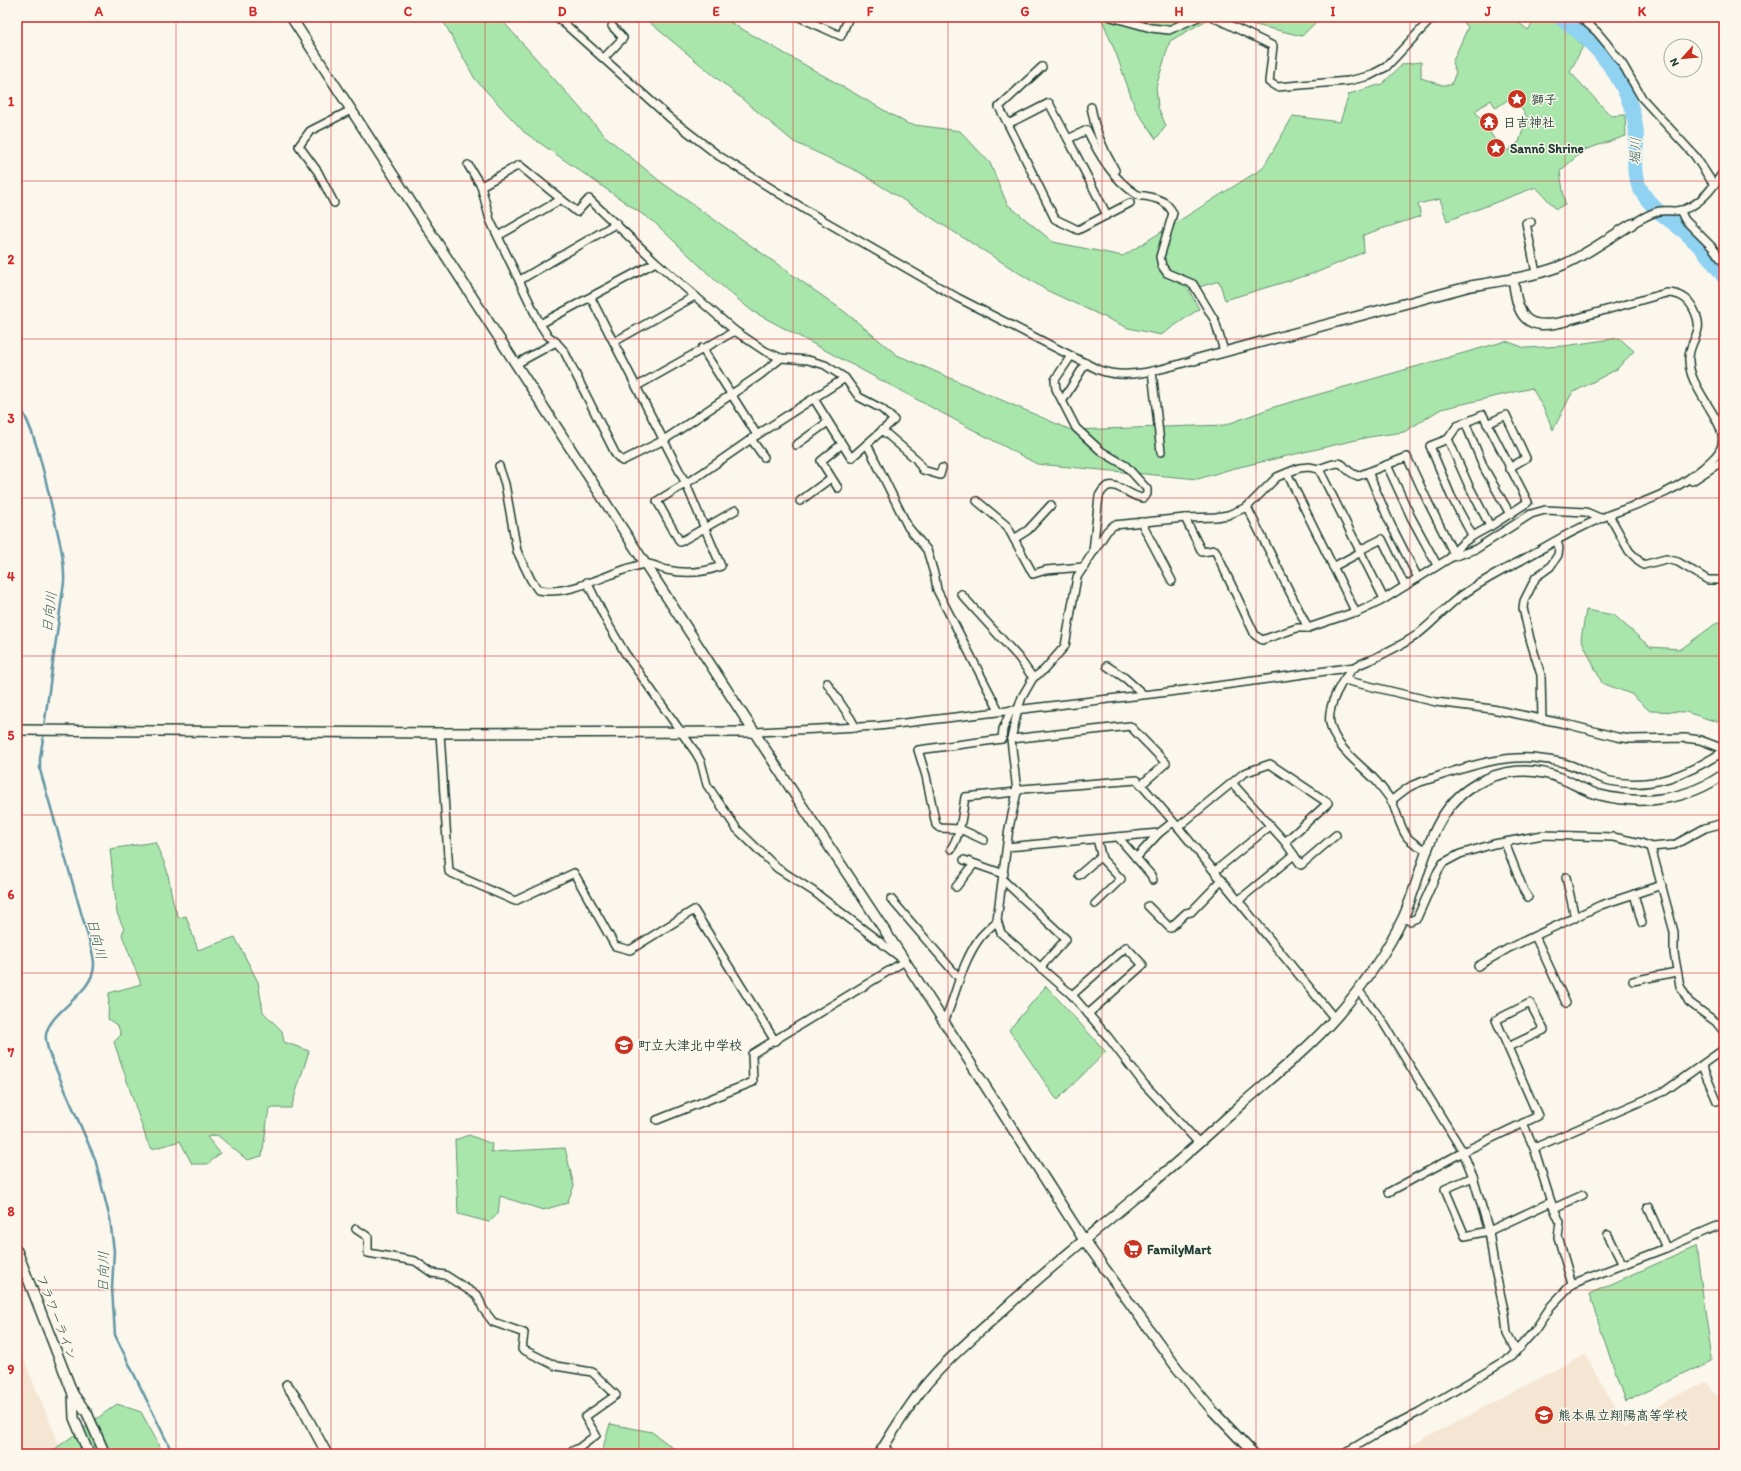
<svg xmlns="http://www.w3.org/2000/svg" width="1741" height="1471" font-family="Itim,'Klee One',sans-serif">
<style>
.built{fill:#f5e5d3}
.green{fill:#a9e6ac;stroke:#649270;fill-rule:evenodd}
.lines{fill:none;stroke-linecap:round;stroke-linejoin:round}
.stream{stroke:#6296a5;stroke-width:2.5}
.river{stroke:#8fd2f1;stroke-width:15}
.minor-casing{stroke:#1f3d34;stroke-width:10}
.tertiary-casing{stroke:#1f3d34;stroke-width:12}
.minor{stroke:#fbf7ec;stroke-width:7}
.tertiary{stroke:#fbf7ec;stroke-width:9}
.grid{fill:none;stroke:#d62828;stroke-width:1;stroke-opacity:0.55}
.labels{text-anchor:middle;stroke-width:3;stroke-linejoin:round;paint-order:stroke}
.poi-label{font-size:13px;font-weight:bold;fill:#1f3d34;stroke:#fbf7ec;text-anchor:start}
.street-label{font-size:13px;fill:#1f3d34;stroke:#fbf7ec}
.water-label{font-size:14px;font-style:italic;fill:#355b5a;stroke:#fbf7ec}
.neatline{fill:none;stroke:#d62828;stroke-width:1.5}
.grid-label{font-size:13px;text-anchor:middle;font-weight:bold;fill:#d62828}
</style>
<rect width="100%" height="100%" fill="#fbf7ec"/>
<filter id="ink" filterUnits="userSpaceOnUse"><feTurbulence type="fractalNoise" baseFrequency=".025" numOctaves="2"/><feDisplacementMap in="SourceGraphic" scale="8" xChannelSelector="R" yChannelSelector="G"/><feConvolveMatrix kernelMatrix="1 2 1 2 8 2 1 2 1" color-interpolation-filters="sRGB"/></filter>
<g filter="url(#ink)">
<!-- built -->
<g class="built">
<path d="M17,1343l46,111h-46z"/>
<path d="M1586,1354l38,72 81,-45 19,22v51h-329z"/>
</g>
<!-- green -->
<g class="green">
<path d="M441,17h58l106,119 56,46 184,130 52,43 174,75 154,-5 49,-18 232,-66 19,7 39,-2 55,-8 15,13 -17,18 -45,24 -19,37 -9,-21 -12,-21 -91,21 -37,23 -35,5 -138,32 -33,10 -161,-15 -285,-153 -36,-30 -61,-58 -131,-91 -49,-53z"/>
<path d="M643,17h78l187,107 52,7 30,32 17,41 46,38 70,14 140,-88 30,-52 47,6 9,-28 33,-10 21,-20 18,-2v16l21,7h9l5,-13 -4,-9 16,-36 -9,-10h53l16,13 9,-13c19,0 33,16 46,29l-13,26 41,44 14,-1 1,21 -42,14 -24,21 5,33 -9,5 -20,-22 -89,34 -7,-22 -22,5 3,12 -58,19 1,17 -46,20 -93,28 -6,-19 -30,9 10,19 -38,26 -33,-7 -82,-38 -187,-118 -65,-30zM1513,96l14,21 -8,25 -15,11 -29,-42 16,-11 5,8z"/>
<path d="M1101,17h111l-42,24 -14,46 2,20 8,19 -10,13 -21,-31 -18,-52z"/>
<path d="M1222,17h99l-19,19z"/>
<path d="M1586,610l28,5 36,32 31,2 37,-27h6v95l-7,5 -31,-10 -36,-1 -19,-17 -29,-11 -21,-44z"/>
<path d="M155,842c4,10 11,22 13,33 3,14 4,30 11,43l7,-2 12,34 37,-13 23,45 5,30 19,19 2,11 25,9 -18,57h-22l-7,48 -15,4 -30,-25 -10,2 13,16 -12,11h-16l-12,-23 -28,8 -5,-8 -33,-99 7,-7 -3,-9 -10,-7 1,-26 32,-9 -19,-49 2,-6 -7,-16 -7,-64z"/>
<path d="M1046,986l60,66 -49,48 -48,-70z"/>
<path d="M469,1135l23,9 -1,8 74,-4 9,38 -7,17 -24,7 -43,-14 -2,18 -9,8 -31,-8 -3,-74z"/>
<path d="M1696,1246l16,114 -87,42 -36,-108z"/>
<path d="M117,1404l24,8 23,42h-116z"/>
<path d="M610,1424l42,8 29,22h-80z"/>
</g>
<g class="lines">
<!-- stream -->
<g class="stream">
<path d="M17,401c20,33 27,73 36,111 5,24 12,45 11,70l-20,145"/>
<path d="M44,732l-4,26v12l49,170c2,8 5,17 5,24 1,29 -46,48 -48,71 -1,5 2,13 3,18l46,106 15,60 4,32 -2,37 3,47 58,119"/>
</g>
<!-- river -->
<path class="river" d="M1559,17c38,25 71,66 77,112 3,24 -8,39 6,63 11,18 28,28 44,41 15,13 27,28 38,44"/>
<!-- minor casing -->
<g class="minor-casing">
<g id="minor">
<path d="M557,17l114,102 48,37 90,56 149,86 141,72c30,11 66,-2 95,-10"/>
<path d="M799,17l42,19 8,-19"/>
<path d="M1111,17l40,11 18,2 29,-13"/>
<path d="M1213,17l60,29 -4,36 8,5 71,-6 21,-5 17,-9 47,-50"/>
<path d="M1580,17l17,15 10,12 16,21 19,33 53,58 19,29"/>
<path d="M604,58l19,-20 -11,-12"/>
<path d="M1091,107c4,24 12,43 24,63"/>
<path d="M1008,124l-9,-17 43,-40"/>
<path d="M1068,139l39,76"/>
<path d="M468,165l13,21"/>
<path d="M334,203l-16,-31 -19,-26 11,-15 41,-21"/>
<path d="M1130,203l-52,27 -23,-11 -47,-95 41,-21 19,36 19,-9c12,25 26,49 49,64 3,2 6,2 9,2 14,3 21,4 28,17l-13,44 2,9 5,7 26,11 22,37 9,30"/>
<path d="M1680,210l5,10 27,27 12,16"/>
<path d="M1531,222l-5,1 10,50"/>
<path d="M1632,224c9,-5 18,-11 28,-13 7,-1 15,1 22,-1 20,-6 31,-23 42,-39"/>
<path d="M498,236l62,-36"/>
<path d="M656,262l-116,62 -50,-104 -9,-34 38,-21 58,47 12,-13 67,63 79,69 30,20 16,7 27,2 17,5 20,13 14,19 23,12 12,11 -43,38 -37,-59"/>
<path d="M520,280l97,-57"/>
<path d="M556,342l8,9 52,104 6,6 42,-21 96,-65 21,-17"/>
<path d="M614,342l81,-46"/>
<path d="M702,348l55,87"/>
<path d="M1071,356l-16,24 1,9 20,39 25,23 25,15 21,23v5l-4,4c-18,-2 -32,-26 -44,-2l-6,55"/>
<path d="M516,364l40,-22 -9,-7 -7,-11"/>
<path d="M1152,371l9,81"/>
<path d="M637,386l98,-55"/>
<path d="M1063,400l23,-37"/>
<path d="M1465,422l19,46 26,46"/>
<path d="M1487,424l19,-9 20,43 -17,10"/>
<path d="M882,430l34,29 7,11 17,5 2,-7"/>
<path d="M751,439l13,18"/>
<path d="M1448,439l20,45 22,42"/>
<path d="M867,444l41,83 19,23 8,27 2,13 62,121"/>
<path d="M796,445l32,-23"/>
<path d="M1387,465l24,52 26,48"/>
<path d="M499,466l6,18 12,67 14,29 7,10c36,6 72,-19 106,-26 7,-2 16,5 23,6 18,4 36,3 54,-4l-35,-82 -95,-186"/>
<path d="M1368,472l22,51 28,55"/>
<path d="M1287,473l69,140"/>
<path d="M1692,481l32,-21"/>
<path d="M838,488l-17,-27 21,-17"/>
<path d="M800,501l31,-23"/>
<path d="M977,501l30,25 26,48 13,-4 38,-3"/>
<path d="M1247,507l61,121"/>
<path d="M736,510l-56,32 -23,-41 44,-27 56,-39 88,-57"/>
<path d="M1609,515l20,36 14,14 23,-6 12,3 30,18h16"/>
<path d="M1185,518l17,34 13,-2 40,85 7,5 35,-12h11l44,-15h4l25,-12 69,-43c11,-17 24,-23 41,-32 12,-8 25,-16 37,-24l-45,-87 -26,11 -9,13 -18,7 21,50 21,39"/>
<path d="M1141,522l31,59"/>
<path d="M1014,539l14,-9 23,-25"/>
<path d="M1360,550l22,-11 23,47"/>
<path d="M1450,558l26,-9 55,-35 14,-4 41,2 14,6"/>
<path d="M1333,567l28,-15"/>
<path d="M587,582l21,42 17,29 71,100 5,9 6,23 30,44 40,39 36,23 92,70 -153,93 1,28 -96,38"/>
<path d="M961,594l58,64 14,20"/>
<path d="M1384,599l-65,-130c33,-13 17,-1 39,7l49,-19 20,43 26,52"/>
<path d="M1107,666l18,12 18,16"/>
<path d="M1344,680l92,22 56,7 74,15 51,13 14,2 54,-1 15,2 24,9"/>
<path d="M827,683l24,36 5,9"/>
<path d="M1542,720l-1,-45 -11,-36 -7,-31 1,-7 12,-24 14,-10 8,-12 1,-7 -2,-7"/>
<path d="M755,732l124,-6 323,-38 153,-21"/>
<path d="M440,733l9,139 66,29 59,-28 41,73 15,4 64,-40 81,131"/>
<path d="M1011,739l119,-13 36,37 -25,22"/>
<path d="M1233,784l52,58"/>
<path d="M1391,801c6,-5 13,-11 20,-15 8,-4 17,-6 25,-9 33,-11 70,-23 105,-18 10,1 22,3 32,7 12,5 24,12 37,15 42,9 79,-7 114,-30"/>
<path d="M1178,827l66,-54 26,-9 58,39 -43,39 16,23 35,-30"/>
<path d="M1118,837l33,38 2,5"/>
<path d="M984,840l-24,-11 -20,-1 -4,-3 -10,-49 -8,-26 84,-11 1,-10 8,-19"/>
<path d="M1505,843l19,48 4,6"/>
<path d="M1007,847l152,-14 14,-11"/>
<path d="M1651,847l23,85v21l6,33 9,16 27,20 8,10"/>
<path d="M951,849c10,-16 11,-33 14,-52l52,-5 5,-3 115,-9 41,47 157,192"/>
<path d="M1428,851c-7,-4 -15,-7 -21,-14 -7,-10 -10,-24 -15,-35 -4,-7 -10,-14 -15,-20 -17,-19 -41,-32 -47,-59 -3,-17 12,-45 25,-56 6,-4 13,-6 20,-9 11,-6 23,-11 34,-18 18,-10 31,-28 48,-41 20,-16 43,-27 65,-39 33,-19 67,-39 103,-51 32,-12 51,-19 78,-41 5,-5 11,-9 15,-15 22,-29 -44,-68 -26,-108 2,-5 5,-11 6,-16 2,-9 -5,-24 -12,-30 -6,-5 -13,-6 -20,-6l-99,28"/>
<path d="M1136,858l23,-25"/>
<path d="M964,860l40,14"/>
<path d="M1215,871l55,-45"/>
<path d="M1079,875l22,-19"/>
<path d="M1566,877l9,41"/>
<path d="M1003,880l63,59 -26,29"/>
<path d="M956,887l18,-23"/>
<path d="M1634,894l8,29"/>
<path d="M891,899l68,79"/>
<path d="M1239,900l55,-45"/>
<path d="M1095,904l26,-25 -19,-20 -5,-20"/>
<path d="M1148,906l22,22 16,-15 5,-1 31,-32"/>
<path d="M1403,918l7,3 7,-3 21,-47 5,-8 17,-9 34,-10 49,-9 70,2 28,6 10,4 23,-2 31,-17 19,-5"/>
<path d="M1535,936l31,67"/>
<path d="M1478,966l31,-18 92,-43 61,-20"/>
<path d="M1633,981l43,-9"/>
<path d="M1358,990l23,29 82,133 10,25 16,54 5,35 11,48 2,20 9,17"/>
<path d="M1072,995l54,-48 17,18 -55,49"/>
<path d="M944,1022c12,-27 17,-58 35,-83 5,-7 13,-13 18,-18"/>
<path d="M1702,1066l15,35"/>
<path d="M1523,1123l11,25"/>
<path d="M1199,1143l-55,-59 -36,-47 -36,-42 -71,-62 -4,-13 12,-92 8,-36 -6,-53 7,-30 4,-12 11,-19 11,-8 21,-24 12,-69 30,-46 7,-6 71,-7 31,-1 12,-2 19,-8 30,-30 22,-9 10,-1 10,2"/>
<path d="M1473,1177l-28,12 20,47 24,-5 62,-29"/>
<path d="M1389,1192l74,-40 75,-36 -42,-96 34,-17 14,27 -36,17"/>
<path d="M1648,1207l18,41"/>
<path d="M1554,1208l29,-13"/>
<path d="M356,1229l12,8v16l47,8 17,12 13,2 33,21 5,13 10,13 31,11 -2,16 34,17 36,6 24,23 -31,22 11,18 -17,13 -13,6"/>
<path d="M1608,1235l15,30"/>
<path d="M1572,1284l-14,-47 2,-15 -9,-20 -17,-54 131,-57 59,-42"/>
<path d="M884,1446l7,8"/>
<path d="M1343,1454l37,-22 39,-20 91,-54 25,-28 16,-24 21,-22 94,-36 58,-25"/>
</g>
</g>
<!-- tertiary casing -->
<g class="tertiary-casing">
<g id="tertiary">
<path d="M291,17l504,778 110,166 179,279 93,128 36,43 41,43"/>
<path d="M1513,278c5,39 11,54 54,43"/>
<path d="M1194,360l277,-74c29,-5 59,-9 87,-19 26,-10 50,-29 74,-43"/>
<path d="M17,730l423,3 315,-1"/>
<path d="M17,1251l56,143 14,19 18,41"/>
<path d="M287,1385l13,19 27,50"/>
<path d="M73,1394l1,24 15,36"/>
<path d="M879,1454c16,-25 30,-50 50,-73 21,-25 48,-47 72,-69 42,-39 86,-74 130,-111 38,-31 75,-64 111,-97 32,-28 67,-56 95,-88 25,-29 49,-63 66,-98 21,-45 24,-104 70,-132 27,-17 60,-20 90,-7 12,5 24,13 37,16 43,11 88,5 124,-21"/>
</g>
</g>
<!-- minor -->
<use href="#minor" class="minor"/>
<!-- tertiary -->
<use href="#tertiary" class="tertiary"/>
</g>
</g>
<!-- grid -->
<path class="grid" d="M176,17v1437M331,17v1437M485,17v1437M639,17v1437M793,17v1437M948,17v1437M1102,17v1437M1256,17v1437M1410,17v1437M1565,17v1437M17,181h1707M17,339h1707M17,498h1707M17,656h1707M17,815h1707M17,973h1707M17,1132h1707M17,1290h1707"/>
<!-- icons -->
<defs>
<g id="sight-disc" transform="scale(1)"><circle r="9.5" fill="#c8321e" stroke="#fbf7ec"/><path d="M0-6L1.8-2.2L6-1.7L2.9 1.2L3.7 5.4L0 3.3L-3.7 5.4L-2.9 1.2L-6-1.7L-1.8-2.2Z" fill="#fff"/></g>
<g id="temple-disc" transform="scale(1)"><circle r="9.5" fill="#c8321e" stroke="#fbf7ec"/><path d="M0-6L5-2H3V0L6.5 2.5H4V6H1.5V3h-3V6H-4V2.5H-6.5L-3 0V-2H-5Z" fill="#fff"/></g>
<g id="school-disc" transform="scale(1)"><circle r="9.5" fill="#c8321e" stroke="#fbf7ec"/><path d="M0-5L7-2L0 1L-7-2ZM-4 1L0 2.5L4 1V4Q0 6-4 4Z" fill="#fff"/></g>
<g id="supermarket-disc" transform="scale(1)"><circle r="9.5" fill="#c8321e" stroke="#fbf7ec"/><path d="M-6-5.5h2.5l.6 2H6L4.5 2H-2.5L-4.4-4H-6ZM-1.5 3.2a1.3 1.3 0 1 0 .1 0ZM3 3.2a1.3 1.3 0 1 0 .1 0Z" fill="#fff"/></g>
</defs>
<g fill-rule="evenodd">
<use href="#sight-disc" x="1517" y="99"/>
<use href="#temple-disc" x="1489" y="122"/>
<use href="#sight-disc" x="1496" y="148"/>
<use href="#school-disc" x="624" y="1045"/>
<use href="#supermarket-disc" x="1133" y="1249"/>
<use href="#school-disc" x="1544" y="1415"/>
</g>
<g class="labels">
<!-- poi labels -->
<g class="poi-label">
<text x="1531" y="104">獅子</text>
<text x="1503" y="127">日吉神社</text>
<text x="1510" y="153">Sannō Shrine</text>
<text x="638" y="1050">町立大津北中学校</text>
<text x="1147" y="1254">FamilyMart</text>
<text x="1558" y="1420">熊本県立翔陽高等学校</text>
</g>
<!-- street labels -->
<g class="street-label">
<text transform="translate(57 1317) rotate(69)" y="5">フラワーライン</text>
</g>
<!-- water labels -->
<g class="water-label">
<text transform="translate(1635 151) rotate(-88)" y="5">堀川</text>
<text transform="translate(49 612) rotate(-83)" y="5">日向川</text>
<text transform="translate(97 939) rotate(76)" y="5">日向川</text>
<text transform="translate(103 1272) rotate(-89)" y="5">日向川</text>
</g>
</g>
<!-- margin -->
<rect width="1741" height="1471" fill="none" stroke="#fbf7ec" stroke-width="44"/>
<!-- north arrow -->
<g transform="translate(1683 58) rotate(243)"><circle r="19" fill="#fbf7ec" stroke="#a3ada2"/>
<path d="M0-3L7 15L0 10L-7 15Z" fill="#c8321e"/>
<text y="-6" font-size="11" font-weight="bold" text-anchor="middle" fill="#1f3d34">N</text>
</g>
<rect x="22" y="22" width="1697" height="1427" class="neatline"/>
<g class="grid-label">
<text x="99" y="16">A</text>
<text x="253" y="16">B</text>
<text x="408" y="16">C</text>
<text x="562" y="16">D</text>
<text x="716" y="16">E</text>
<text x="870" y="16">F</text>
<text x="1025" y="16">G</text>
<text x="1179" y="16">H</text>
<text x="1333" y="16">I</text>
<text x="1488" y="16">J</text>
<text x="1642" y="16">K</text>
<text x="11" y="106">1</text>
<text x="11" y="264">2</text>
<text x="11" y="423">3</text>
<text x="11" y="581">4</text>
<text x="11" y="740">5</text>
<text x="11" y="899">6</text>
<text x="11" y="1057">7</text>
<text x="11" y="1216">8</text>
<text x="11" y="1374">9</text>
</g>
</svg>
